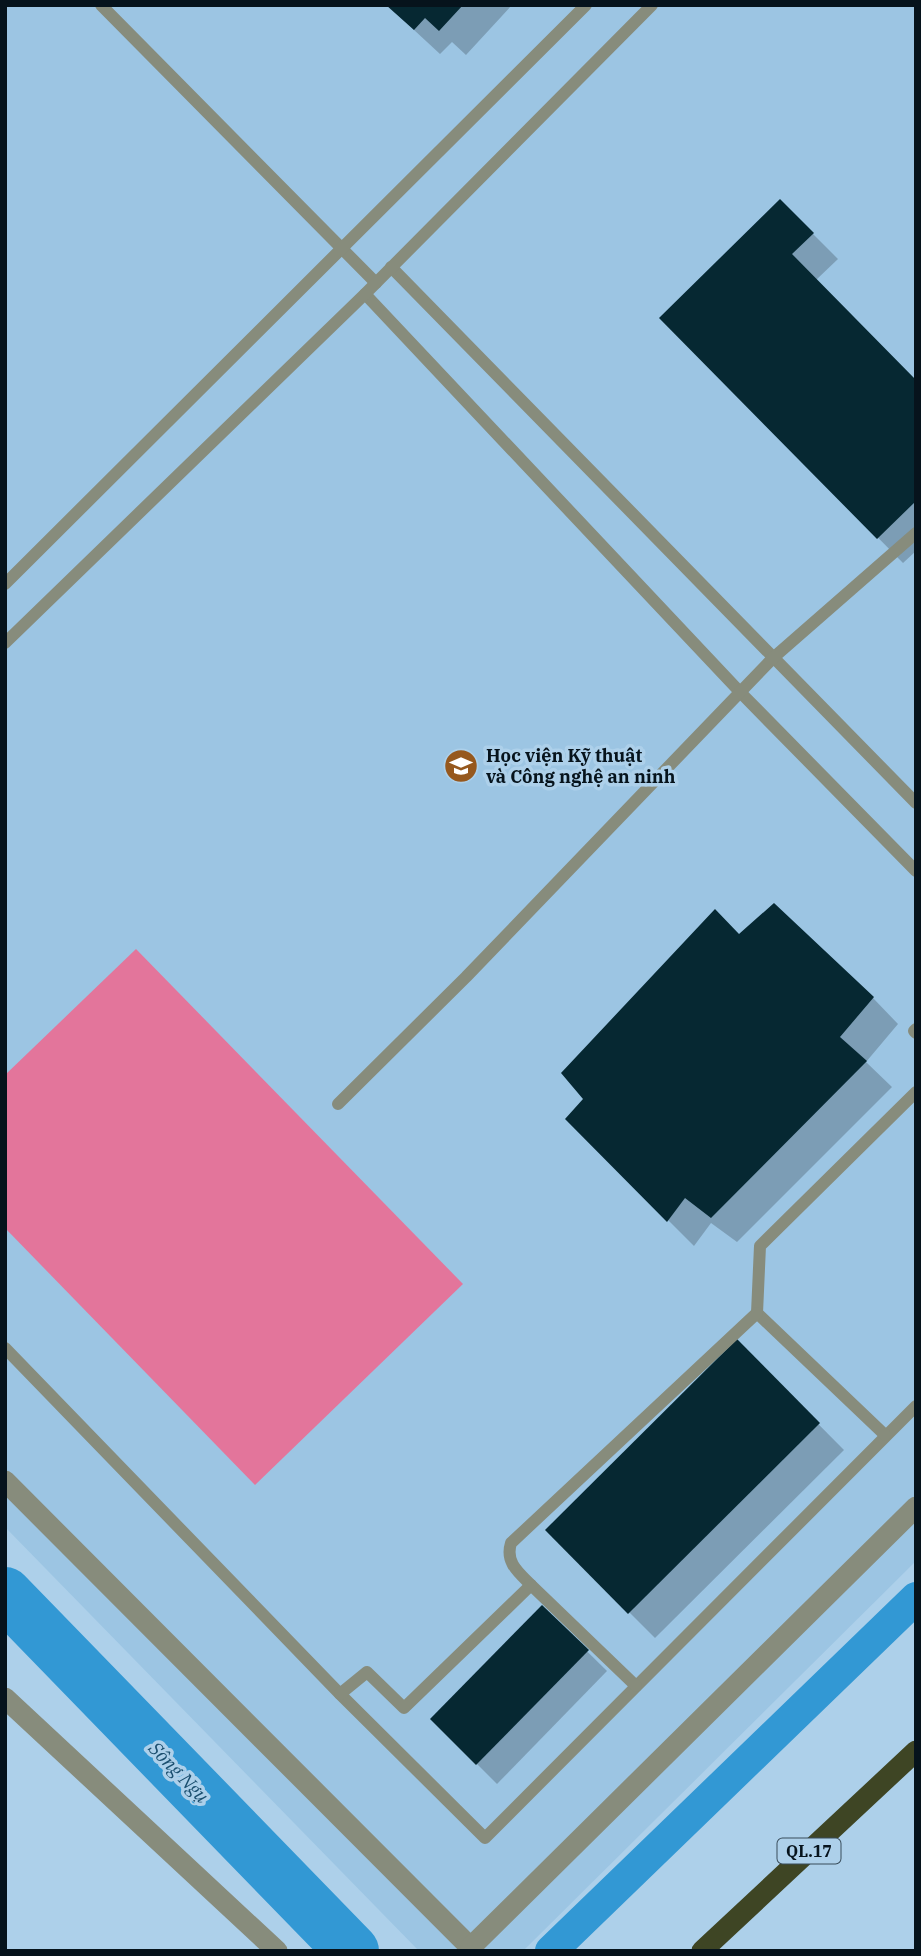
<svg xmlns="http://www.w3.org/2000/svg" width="921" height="1956" font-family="'IBM Plex Serif',serif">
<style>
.built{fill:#9cc5e3}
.green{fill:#e3759b}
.shadow{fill:#0003}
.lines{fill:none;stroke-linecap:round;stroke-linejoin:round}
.canal{stroke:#3298d4;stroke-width:32}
.river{stroke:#3298d4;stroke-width:54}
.building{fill:#062832}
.lane{stroke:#878c7c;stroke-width:12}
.street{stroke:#878c7c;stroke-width:21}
.highway{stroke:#3e4524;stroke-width:21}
.labels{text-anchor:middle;stroke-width:7;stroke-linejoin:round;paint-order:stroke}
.shield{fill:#add0ea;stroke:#384c5a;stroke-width:2}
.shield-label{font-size:16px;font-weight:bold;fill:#06131c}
.poi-label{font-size:18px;font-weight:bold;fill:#06131c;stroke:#add0ea;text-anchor:start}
.water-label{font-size:19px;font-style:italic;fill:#1b4f6f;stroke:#add0ea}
</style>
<rect width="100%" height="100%" fill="#add0ea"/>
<!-- built -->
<path class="built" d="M5,5h911v1556l-393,390h-104l-414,-424z"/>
<!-- green -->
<path class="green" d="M136,949l327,335 -208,201 -250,-257v-153z"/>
<!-- shadow -->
<g class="shadow">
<path d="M387,5h125l-46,50 -14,-13 -12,12z"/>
<path d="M780,201l58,58 -22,21 100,102v169l-13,12 -242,-245z"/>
<path d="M740,936l133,62 25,26 -32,38 26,25 -155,155 -26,-19 -17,23 -127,-127z"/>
<path d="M737,1342l107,108 -189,188 -108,-108z"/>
<path d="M542,1607l65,64 -110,113 -65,-65z"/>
</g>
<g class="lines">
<!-- canal -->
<path class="canal" d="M551,1951l365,-353"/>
<!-- river -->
<path class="river" d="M5,1594l347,357"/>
</g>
<!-- building -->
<g class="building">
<path d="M386,5h77l-24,26 -14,-13 -11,12z"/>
<path d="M780,199l34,34 -22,21 124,126v121l-39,38 -218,-221z"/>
<path d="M774,903l100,94 -34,40 27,24 -156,157 -26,-20 -18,24 -102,-103 18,-20 -22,-26 154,-164 24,25z"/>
<path d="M737,1339l83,84 -192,191 -83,-84z"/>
<path d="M542,1605l47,45 -113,115 -46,-46z"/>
</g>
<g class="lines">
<!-- lane -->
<g class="lane">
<path d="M101,5l275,278"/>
<path d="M391,267l525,536"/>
<path d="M365,294l375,398 176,179"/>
<path d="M5,584l581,-579"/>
<path d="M5,643l360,-349 287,-289"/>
<path d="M916,1029l-2,2 2,2"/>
<path d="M338,1104l128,-127 307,-319 143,-125"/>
<path d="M5,1348l335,346 145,144 431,-432"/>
<path d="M885,1435l-128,-122 3,-67 156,-154"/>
<path d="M531,1585c-13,-13 -26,-23 -20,-42l246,-230"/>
<path d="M340,1694l27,-22 37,36 127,-123 105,101"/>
</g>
<!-- street -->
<g class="street">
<path d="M5,1481l469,470"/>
<path d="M5,1698l272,253"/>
<path d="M471,1947l445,-440"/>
</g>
<!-- highway -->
<path class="highway" d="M702,1951l214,-200"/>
</g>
<!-- icons -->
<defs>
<g id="university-disc" transform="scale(1.75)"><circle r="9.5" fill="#96581d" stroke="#add0ea"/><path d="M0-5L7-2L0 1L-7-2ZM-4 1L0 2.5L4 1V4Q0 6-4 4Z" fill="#fff"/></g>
</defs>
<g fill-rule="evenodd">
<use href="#university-disc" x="461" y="766"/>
</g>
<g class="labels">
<!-- shield labels -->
<rect class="shield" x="777.5" y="1838.5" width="63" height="25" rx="5"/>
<g class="shield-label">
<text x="809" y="1857">QL.17</text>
</g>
<!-- poi labels -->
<g class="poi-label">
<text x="486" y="762">Học viện Kỹ thuật<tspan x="486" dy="21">và Công nghệ an ninh</tspan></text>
</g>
<!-- water labels -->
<g class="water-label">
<text transform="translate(179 1772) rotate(46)" y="7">Sông Ngụ</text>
</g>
</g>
<!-- border -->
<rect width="921" height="1956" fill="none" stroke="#06131c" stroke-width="14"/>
</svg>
